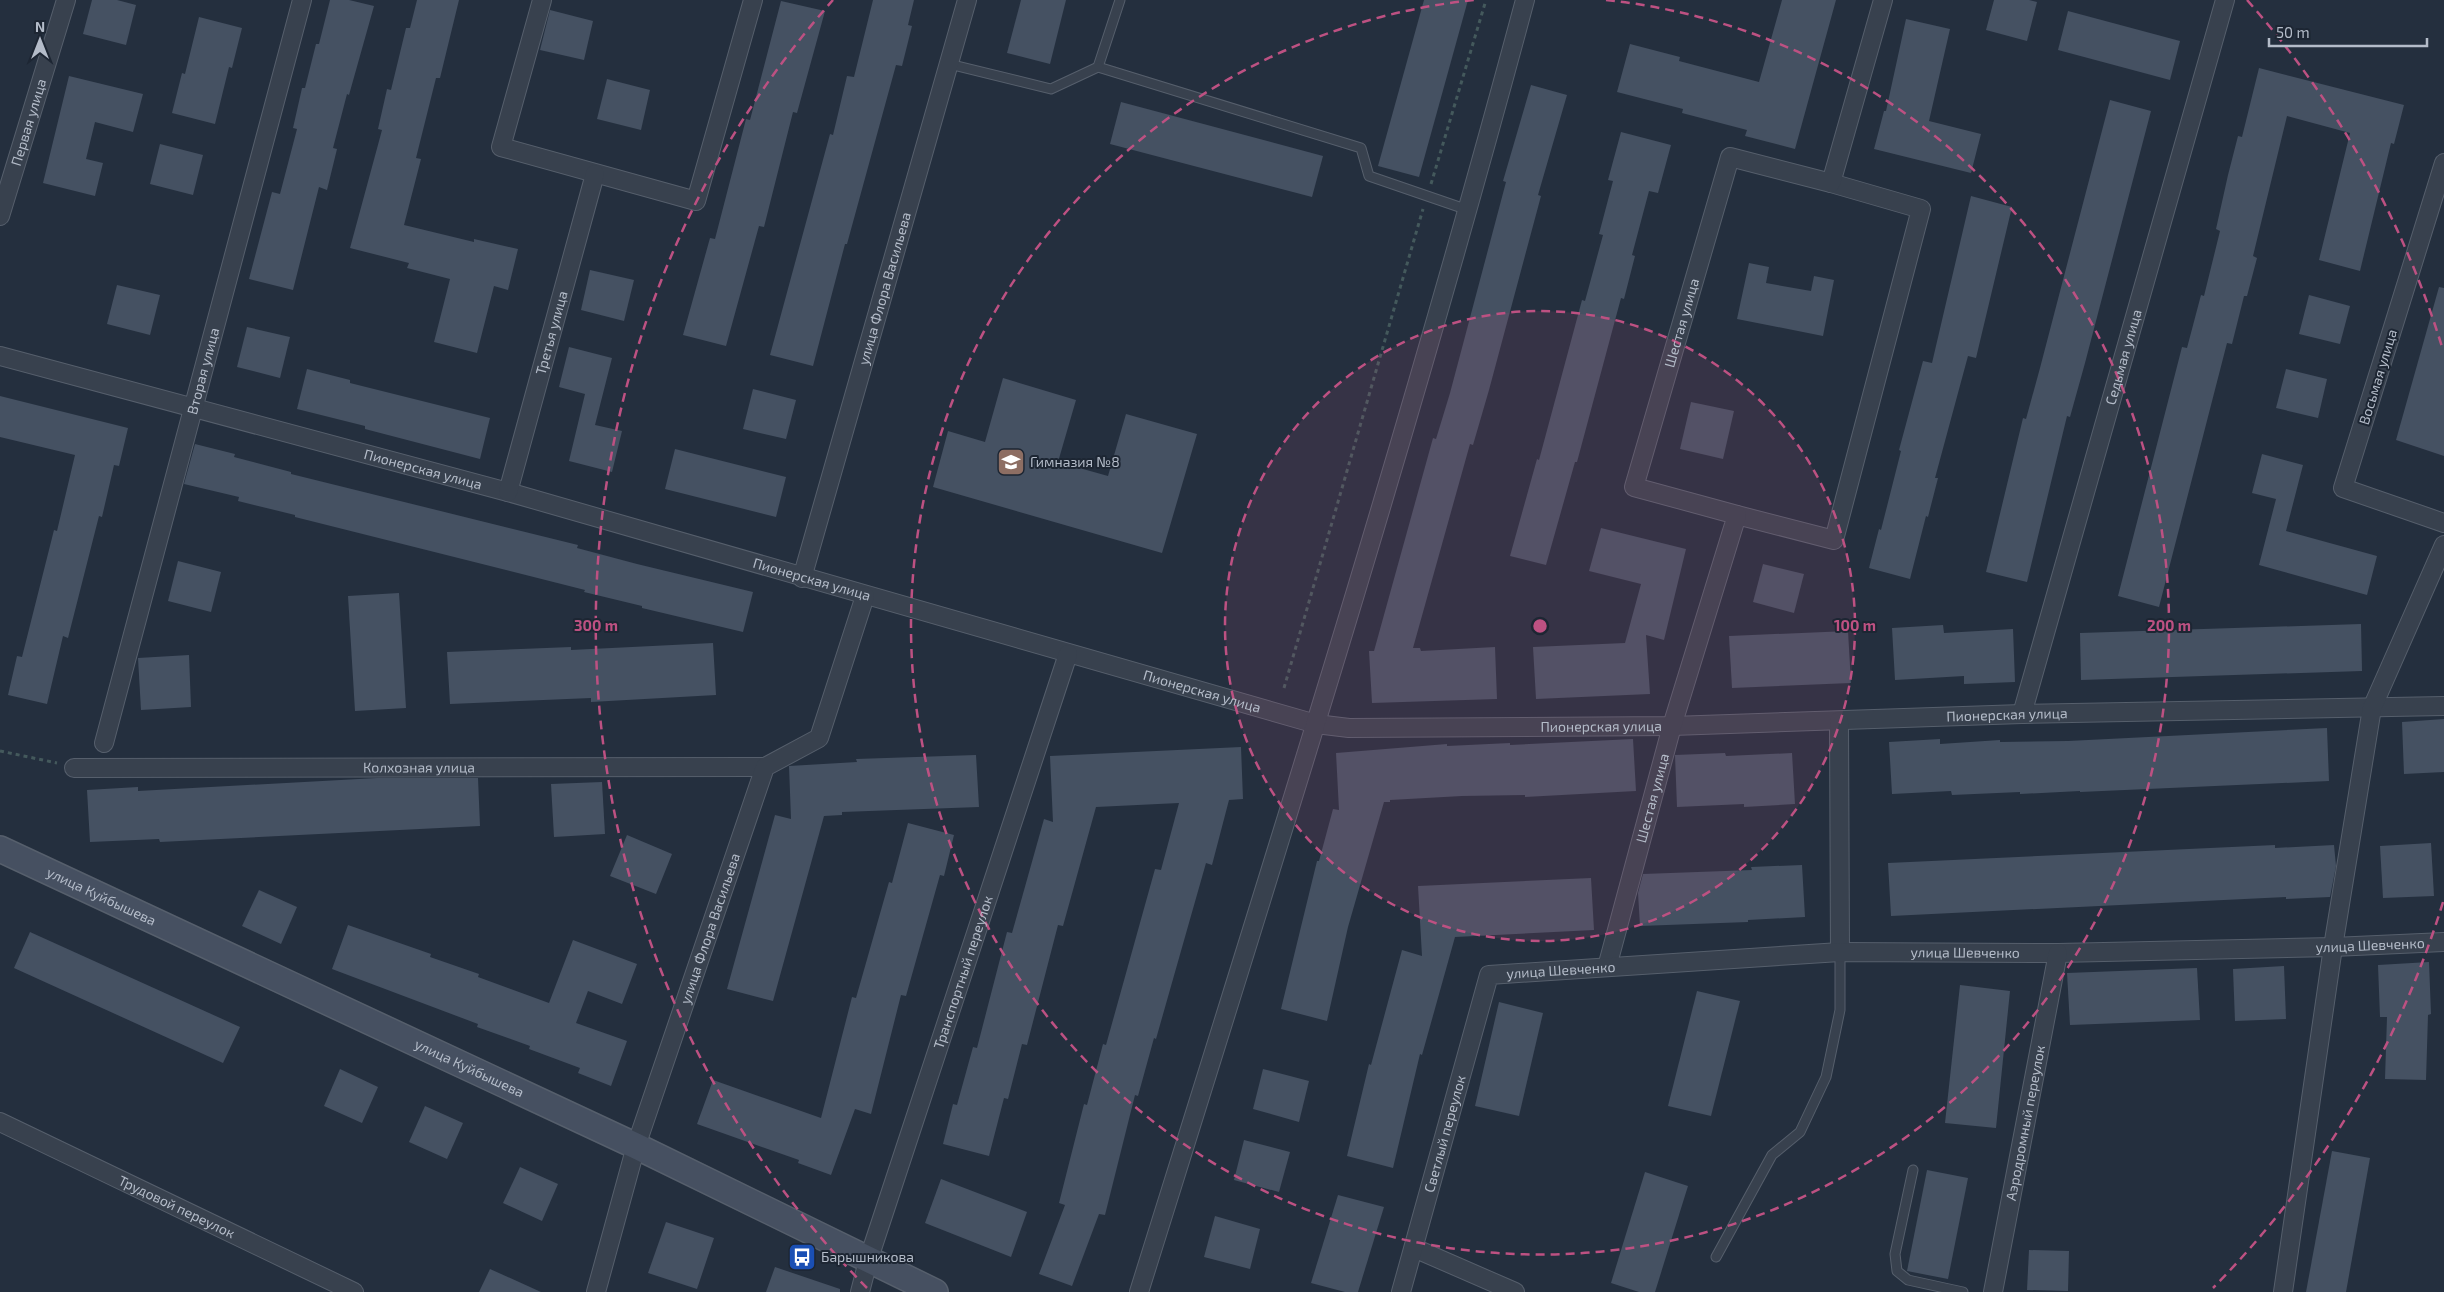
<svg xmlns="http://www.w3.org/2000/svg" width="2444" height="1292" font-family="'Exo 2',sans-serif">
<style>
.building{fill:#455162}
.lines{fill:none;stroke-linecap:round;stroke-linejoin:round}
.lane-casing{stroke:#565f6c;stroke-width:11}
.street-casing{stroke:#565f6c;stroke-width:20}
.secondary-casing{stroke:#565f6c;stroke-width:28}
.path{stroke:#44595c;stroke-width:3;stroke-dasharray:4 4;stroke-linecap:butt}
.lane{stroke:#38414e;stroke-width:9}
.street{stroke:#38414e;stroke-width:18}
.secondary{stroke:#465061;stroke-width:25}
.ring{fill:none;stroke:#bd5182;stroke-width:2.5;stroke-dasharray:9 6}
.labels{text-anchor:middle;stroke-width:4;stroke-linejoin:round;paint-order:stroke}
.street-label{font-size:14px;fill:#b4bcc9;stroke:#1d2633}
.poi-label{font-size:14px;fill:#b4bcc9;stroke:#1d2633;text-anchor:start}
.centre{fill:#bd5182;stroke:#1d2633;stroke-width:2.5}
.ring-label{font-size:15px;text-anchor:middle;font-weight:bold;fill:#bd5182;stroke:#1d2633;stroke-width:4;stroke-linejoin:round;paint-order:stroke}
</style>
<rect width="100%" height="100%" fill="#242f3e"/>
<!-- building -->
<g class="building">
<path d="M92,0h25l19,5 -10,40 -43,-11z"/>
<path d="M330,0h19l25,6 -25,89 -2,-1 -14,54 4,1 -10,41 -8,-3 -26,103 -44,-11 23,-87 8,2 17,-65 -4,-1 9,-40h3l11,-44h3z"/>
<path d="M417,0h42l-19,78h-4l-20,80 5,1 -17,66 70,17v-3l44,10 -10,41 -14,-4 -17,67 -43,-11 16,-63 -43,-11 2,-5 -59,-15 32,-118 -4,-1 9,-40 4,1 15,-62h4z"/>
<path d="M873,0h41l-6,25 4,1 -10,40 -6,-1 -49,179h-2l-32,122 -43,-11 60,-221 3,1 14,-59 7,1z"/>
<path d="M1021,0h45l-16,64 -43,-11z"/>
<path d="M1424,0h44l-49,177 -41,-11z"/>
<path d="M1782,0h54l-41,149 -50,-13 2,-6 -65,-17 1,-4 -66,-17 13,-48 50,13 -1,4 80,21z"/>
<path d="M1994,0h35l8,2 -10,39 -41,-11z"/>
<path d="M781,1l44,10 -28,102 -4,-1 -29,115 -5,-1 -33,120 -43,-11 27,-97 5,1 31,-120 4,1z"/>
<path d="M550,10l43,11 -9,39 -44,-10z"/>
<path d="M2068,11l112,30 -10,39 -112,-30z"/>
<path d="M199,17l43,11 -10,40 -3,-1 -14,57 -43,-11 10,-40 3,1z"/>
<path d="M1906,19l44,10 -21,92 52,13 -10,39 -97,-24 10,-38h2z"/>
<path d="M2259,68l145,37 -10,39 -3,-1 -31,128 -41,-11 31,-127 -63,-17 -34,140 4,2 -10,38h-3l-12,48 -5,-1 -68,264 -41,-11 64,-249 5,1 14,-53 3,1 16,-65 -4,-2 12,-54 10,-39 4,1z"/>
<path d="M69,76l74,18 -10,38 -38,-10 -9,37 17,4 -8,33 -52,-13z"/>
<path d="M607,79l43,11 -9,40 -44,-11z"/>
<path d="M1531,85l36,10 -29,100 3,1 -52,194 -16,55 -3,-1 -57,204h7l1,3 74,-4 2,52 -125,4 -3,-52h5l59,-213 3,1 14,-46 56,-211 -3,-1z"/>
<path d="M2110,100l41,11 -66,252 -15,54 -3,-1 -40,166 -41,-10 37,-154 3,1 14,-51z"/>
<path d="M1121,102l202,54 -11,41 -202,-53z"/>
<path d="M1621,132l50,13 -13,48 -9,-2 -17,64 3,1 -11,43 -3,-1 -44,164h-2l-29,103 -36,-9 27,-97 2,1 43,-160 3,1 18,-66 -4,-1 14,-53 -5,-1z"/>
<path d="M160,144l43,11 -10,40 -43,-11z"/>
<path d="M1971,196l41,11 -36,151 -8,-2 -33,122h3l-10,39 -2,-1 -16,63 -41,-11 10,-39 2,1 20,-79 -2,-1 24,-89 9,2z"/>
<path d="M1749,263l20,4 -3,16 45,8 3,-15 20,4 -11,56 -86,-17z"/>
<path d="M590,270l44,10 -10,41 -43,-11z"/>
<path d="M117,285l43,10 -10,40 -43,-11z"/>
<path d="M2439,287l5,1v168l-48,-16z"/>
<path d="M2309,295l41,11 -10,38 -41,-10z"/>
<path d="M247,327l43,10 -10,41 -43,-11z"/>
<path d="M569,347l43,11 -17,67 27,6 -10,41 -43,-11 16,-67 -26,-7z"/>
<path d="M307,369l43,11v3l140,35 -10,41 -115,-30v-3l-68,-17z"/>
<path d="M2286,369l41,10 -9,39 -42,-10z"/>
<path d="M1003,378l73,22 -18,62 50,14 18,-62 71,20 -35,119 -229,-66 15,-56 37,11z"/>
<path d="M753,389l43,11 -10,39 -43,-10z"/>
<path d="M0,396l128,32 -9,38 -5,-1 -12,52 -3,-1 -31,122 -5,-2 -16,68 -39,-9 9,-39 5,1 32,-127 3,1 18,-76 -75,-18z"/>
<path d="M1691,402l43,9 -11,48 -43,-10z"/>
<path d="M195,444l40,10 -1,3 57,15v2l287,71 -1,3 60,16 116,28 -10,40 -101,-24v-2l-58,-14 1,-2 -290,-73v-2l-57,-14 1,-4 -55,-13z"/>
<path d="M675,449l111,28 -10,40 -111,-28z"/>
<path d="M2262,454l41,11 -17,66 91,25 -10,39 -108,-30 17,-66 -24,-6z"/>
<path d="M1601,528l85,21 -22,91 -18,-5 4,59 -114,5 -3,-52 92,-4 16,-59 -52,-13z"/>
<path d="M178,561l43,11 -10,40 -43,-11z"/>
<path d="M1763,564l41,10 -10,39 -41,-11z"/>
<path d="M399,593l7,115 -51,3 -7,-115z"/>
<path d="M2361,624l1,47 -281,9 -1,-47z"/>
<path d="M1943,625l1,8 69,-4 2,53 -51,2v-8l-69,4 -3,-52z"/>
<path d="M1848,631l3,52 -119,5 -3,-52z"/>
<path d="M713,643l3,52 -125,7v-4l-141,6 -3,-52 124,-5v3z"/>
<path d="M189,655l2,52 -50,3 -3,-52z"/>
<path d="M2444,719v53l-40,2 -2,-52z"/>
<path d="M2327,728l2,53 -249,11v-1l-60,3v-2l-68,3 -1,-4 -59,3 -3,-52 51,-3v5l60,-4v2l68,-1z"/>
<path d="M1633,739l3,52 -111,6v-2l-63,1 -72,4v2h-6l-36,125 -21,94 -46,-12 36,-148h2l14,-52 6,1 -3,-57 111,-9v2l63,-3v2z"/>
<path d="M1241,747l2,52 -14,1 -17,65 -6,-2 -50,176 -2,-1 -16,58 -3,-1 -30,120 -6,-1 -27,72 -33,-12 26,-69 -6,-2 25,-99 3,1 16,-61 3,1 49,-176 6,1 18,-67 -83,4 -33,119 -5,-1 -31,120 -5,-1 -14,55 -4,-1 -15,58 -46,-12 10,-40 4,1 16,-58 4,1 30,-116 5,1 32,-114 9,3 -3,-66z"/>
<path d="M1725,753l1,3 66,-3 3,51 -51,3v-3l-67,3 -2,-52z"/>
<path d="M976,755l3,52 -137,5v3l-18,1 -51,185 -46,-12 48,-174 16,4 -2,-53 68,-4 -1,-3z"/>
<path d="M377,778h101l2,48 -320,16 -1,-3 -69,3 -3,-52 51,-3v4z"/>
<path d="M602,782l3,52 -51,3 -3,-53z"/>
<path d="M908,823l46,12 -10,41 -4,-1 -34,121 -5,-1 -30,119 -16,-5 -24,66 -33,-12 1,-3 -102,-36 16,-44 108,38 31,-121 4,1 33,-116 3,1z"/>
<path d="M627,835l45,19 -16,40 -46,-18z"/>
<path d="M2431,843l3,53 -51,2 -3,-52z"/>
<path d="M2275,845v3l59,-3 2,21 -6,31 -44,2v-2l-395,19 -3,-53z"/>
<path d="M1802,865l3,52 -57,3v2l-108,4 -2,-33 5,-19 109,-4 -1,-3z"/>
<path d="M1591,878l3,52 -139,7 -33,118 -2,-1 -27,114 -46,-12 22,-92 2,1 31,-115 20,6 -4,-70z"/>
<path d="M259,890l38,17 -16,37 -39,-18z"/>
<path d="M348,925l83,29 -1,3 49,17 -1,3 71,26 24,-63 64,24 -15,40 -34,-13 -12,32 51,18 -16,45 -33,-13 2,-5 -51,-19 1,-3 -53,-19 1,-3 -146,-55z"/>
<path d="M30,932l210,95 -17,36 -209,-95z"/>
<path d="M2429,962l2,52 -3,1 -2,65 -41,-1 2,-62h-7l-2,-52z"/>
<path d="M2284,966l2,53 -51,2 -2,-52z"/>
<path d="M2197,968l3,52 -130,5 -3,-52z"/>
<path d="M1960,985l50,6 -14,137 -51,-5z"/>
<path d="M1697,991l43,10 -29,115 -43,-10z"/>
<path d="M1499,1002l44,11 -24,103 -44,-10z"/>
<path d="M340,1069l38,18 -16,36 -38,-17z"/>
<path d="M1263,1069l46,12 -10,41 -46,-13z"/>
<path d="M425,1106l38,17 -16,36 -38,-17z"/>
<path d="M1244,1140l46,12 -11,40 -45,-12z"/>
<path d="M2332,1151l38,7 -24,134h-40z"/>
<path d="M520,1167l38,17 -16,37 -39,-18z"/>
<path d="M1927,1170l41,8 -20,101 -41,-8z"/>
<path d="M1645,1172l43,14 -33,106h-16l-28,-9z"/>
<path d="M941,1179l86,33 -16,45 -86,-34z"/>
<path d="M1338,1195l46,12 -26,85h-13l-34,-9z"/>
<path d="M1215,1216l45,13 -10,40 -46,-12z"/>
<path d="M666,1222l48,16 -17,51 -49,-16z"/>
<path d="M2029,1250l40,1 -1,40 -41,-1z"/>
<path d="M775,1267l65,22v3h-74z"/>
<path d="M490,1269l51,23h-62z"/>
</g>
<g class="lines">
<!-- lane casing -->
<g class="lane-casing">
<g id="lane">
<path d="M1120,0l-22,67 263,81 8,28 99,34"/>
<path d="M949,64l102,25 47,-22"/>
<path d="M1913,1170l-18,84 2,17 11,9 55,12"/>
<path d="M1716,1257l56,-102 28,-23 26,-55 14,-67v-58"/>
</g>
</g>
<!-- street casing -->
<g class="street-casing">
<g id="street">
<path d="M542,0l-41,147 195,54 57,-201"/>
<path d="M2444,163l-101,325 101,35"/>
<path id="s1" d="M0,216l66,-216"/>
<path id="s2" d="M0,356l508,136 808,232 33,4 323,-2 350,-12 422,-8"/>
<path id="s3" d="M508,492l87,-318"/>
<path d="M1737,515l97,25 87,-331 -90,-26"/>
<path id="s4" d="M802,578l165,-578"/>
<path id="s5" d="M2022,714l203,-714"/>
<path d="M1839,721l1,231"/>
<path id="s6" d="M104,743l198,-743"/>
<path id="s7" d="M74,768l691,-1"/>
<path id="s8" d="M1607,967l65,-241 65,-211 -103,-28 96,-330 101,26 52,-183"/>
<path id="s9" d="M0,1122l354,170"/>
<path d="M1414,1248l101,44"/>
<path id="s10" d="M596,1292l40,-146 129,-379 54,-29 46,-142"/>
<path id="s11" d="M860,1292l8,-31 200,-607"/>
<path d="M1139,1292c134,-429 270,-858 386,-1292"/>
<path id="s12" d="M1401,1292l88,-317 351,-23 218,1 275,-6 111,-5"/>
<path id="s13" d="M1993,1292l65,-339"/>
<path d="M2283,1292l50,-345 39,-239 72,-163"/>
</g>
</g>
<!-- secondary casing -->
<g class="secondary-casing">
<g id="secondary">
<path id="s14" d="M0,849l636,297 299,146"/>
</g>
</g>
<!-- path -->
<g class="path">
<path d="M1431,184l55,-184"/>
<path d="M1284,688l139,-479"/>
<path d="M0,751l57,12"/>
</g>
<!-- lane -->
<use href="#lane" class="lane"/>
<!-- street -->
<use href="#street" class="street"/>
<!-- secondary -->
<use href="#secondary" class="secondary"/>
</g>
<!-- distance rings -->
<circle cx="1540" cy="626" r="315" fill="#bd5182" fill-opacity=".12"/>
<g class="ring">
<circle cx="1540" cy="626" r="315"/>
<path d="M1606 0A629 629 0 1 1 1474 0"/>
<path d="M2443 902A944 944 0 0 1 2213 1288M867 1288A944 944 0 0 1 833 0M2247 0A944 944 0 0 1 2443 350"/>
</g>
<!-- icons -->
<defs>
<g id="school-square" transform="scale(1.4375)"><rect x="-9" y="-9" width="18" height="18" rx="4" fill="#8d6e63" stroke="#1d2633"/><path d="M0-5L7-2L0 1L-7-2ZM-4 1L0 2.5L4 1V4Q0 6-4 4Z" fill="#fff"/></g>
<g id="bus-square" transform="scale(1.4375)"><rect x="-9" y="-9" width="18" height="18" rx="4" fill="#1a4fb4" stroke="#1d2633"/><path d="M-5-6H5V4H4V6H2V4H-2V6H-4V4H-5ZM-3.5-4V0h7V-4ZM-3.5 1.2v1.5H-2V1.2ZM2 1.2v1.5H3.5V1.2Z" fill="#fff"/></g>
</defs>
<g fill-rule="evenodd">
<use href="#school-square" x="1011" y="462"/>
<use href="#bus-square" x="802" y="1257"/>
</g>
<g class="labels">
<!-- street labels -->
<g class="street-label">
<text dy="5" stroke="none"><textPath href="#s1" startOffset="98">Первая улица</textPath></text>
<text dy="5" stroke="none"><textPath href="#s4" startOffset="301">улица Флора Васильева</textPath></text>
<text dy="5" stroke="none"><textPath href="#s8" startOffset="748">Шестая улица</textPath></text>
<text dy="5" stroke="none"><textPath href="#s3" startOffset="165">Третья улица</textPath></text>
<text dy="5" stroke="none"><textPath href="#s5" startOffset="371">Седьмая улица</textPath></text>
<text dy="5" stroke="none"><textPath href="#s6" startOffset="385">Вторая улица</textPath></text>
<text transform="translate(2378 377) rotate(-73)" y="5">Восьмая улица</text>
<text dy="5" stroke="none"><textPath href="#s2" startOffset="438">Пионерская улица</textPath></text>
<text dy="5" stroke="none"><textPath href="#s2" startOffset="842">Пионерская улица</textPath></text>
<text dy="5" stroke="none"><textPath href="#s2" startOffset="1248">Пионерская улица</textPath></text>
<text dy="5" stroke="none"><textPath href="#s2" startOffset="2058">Пионерская улица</textPath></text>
<text dy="5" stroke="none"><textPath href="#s2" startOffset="1652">Пионерская улица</textPath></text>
<text dy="5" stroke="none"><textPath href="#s7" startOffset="345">Колхозная улица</textPath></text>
<text dy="5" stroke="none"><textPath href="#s8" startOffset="175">Шестая улица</textPath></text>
<text dy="5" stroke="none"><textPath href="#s14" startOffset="112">улица Куйбышева</textPath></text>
<text dy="5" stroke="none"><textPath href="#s10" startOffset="381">улица Флора Васильева</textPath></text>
<text dy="5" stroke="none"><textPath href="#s12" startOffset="1211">улица Шевченко</textPath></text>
<text dy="5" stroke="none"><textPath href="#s12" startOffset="806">улица Шевченко</textPath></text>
<text dy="5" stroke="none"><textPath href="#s12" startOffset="401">улица Шевченко</textPath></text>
<text dy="5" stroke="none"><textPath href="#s11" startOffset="336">Транспортный переулок</textPath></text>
<text dy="5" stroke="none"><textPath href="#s14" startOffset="518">улица Куйбышева</textPath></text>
<text dy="5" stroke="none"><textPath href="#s13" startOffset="172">Аэродромный переулок</textPath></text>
<text dy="5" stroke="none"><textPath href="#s12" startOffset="164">Светлый переулок</textPath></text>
<text dy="5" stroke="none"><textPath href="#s9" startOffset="196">Трудовой переулок</textPath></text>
</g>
<!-- poi labels -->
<g class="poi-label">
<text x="1030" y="467">Гимназия №8</text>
<text x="821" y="1262">Барышникова</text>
</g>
</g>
<circle cx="1540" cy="626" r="8" class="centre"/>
<g class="ring-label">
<text x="1855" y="631">100 m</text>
<text x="2169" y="631">200 m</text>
<text x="596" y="631">300 m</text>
</g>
<!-- north arrow -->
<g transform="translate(40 40)" stroke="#1d2633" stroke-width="4" paint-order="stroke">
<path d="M0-4L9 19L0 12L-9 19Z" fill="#b4bcc9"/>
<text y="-8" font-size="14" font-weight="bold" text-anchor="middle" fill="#b4bcc9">N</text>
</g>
<!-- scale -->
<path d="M2269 38v8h158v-8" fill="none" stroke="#b4bcc9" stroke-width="2.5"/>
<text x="2276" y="38" font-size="15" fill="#b4bcc9" stroke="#1d2633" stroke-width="4" paint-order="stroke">50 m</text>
</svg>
